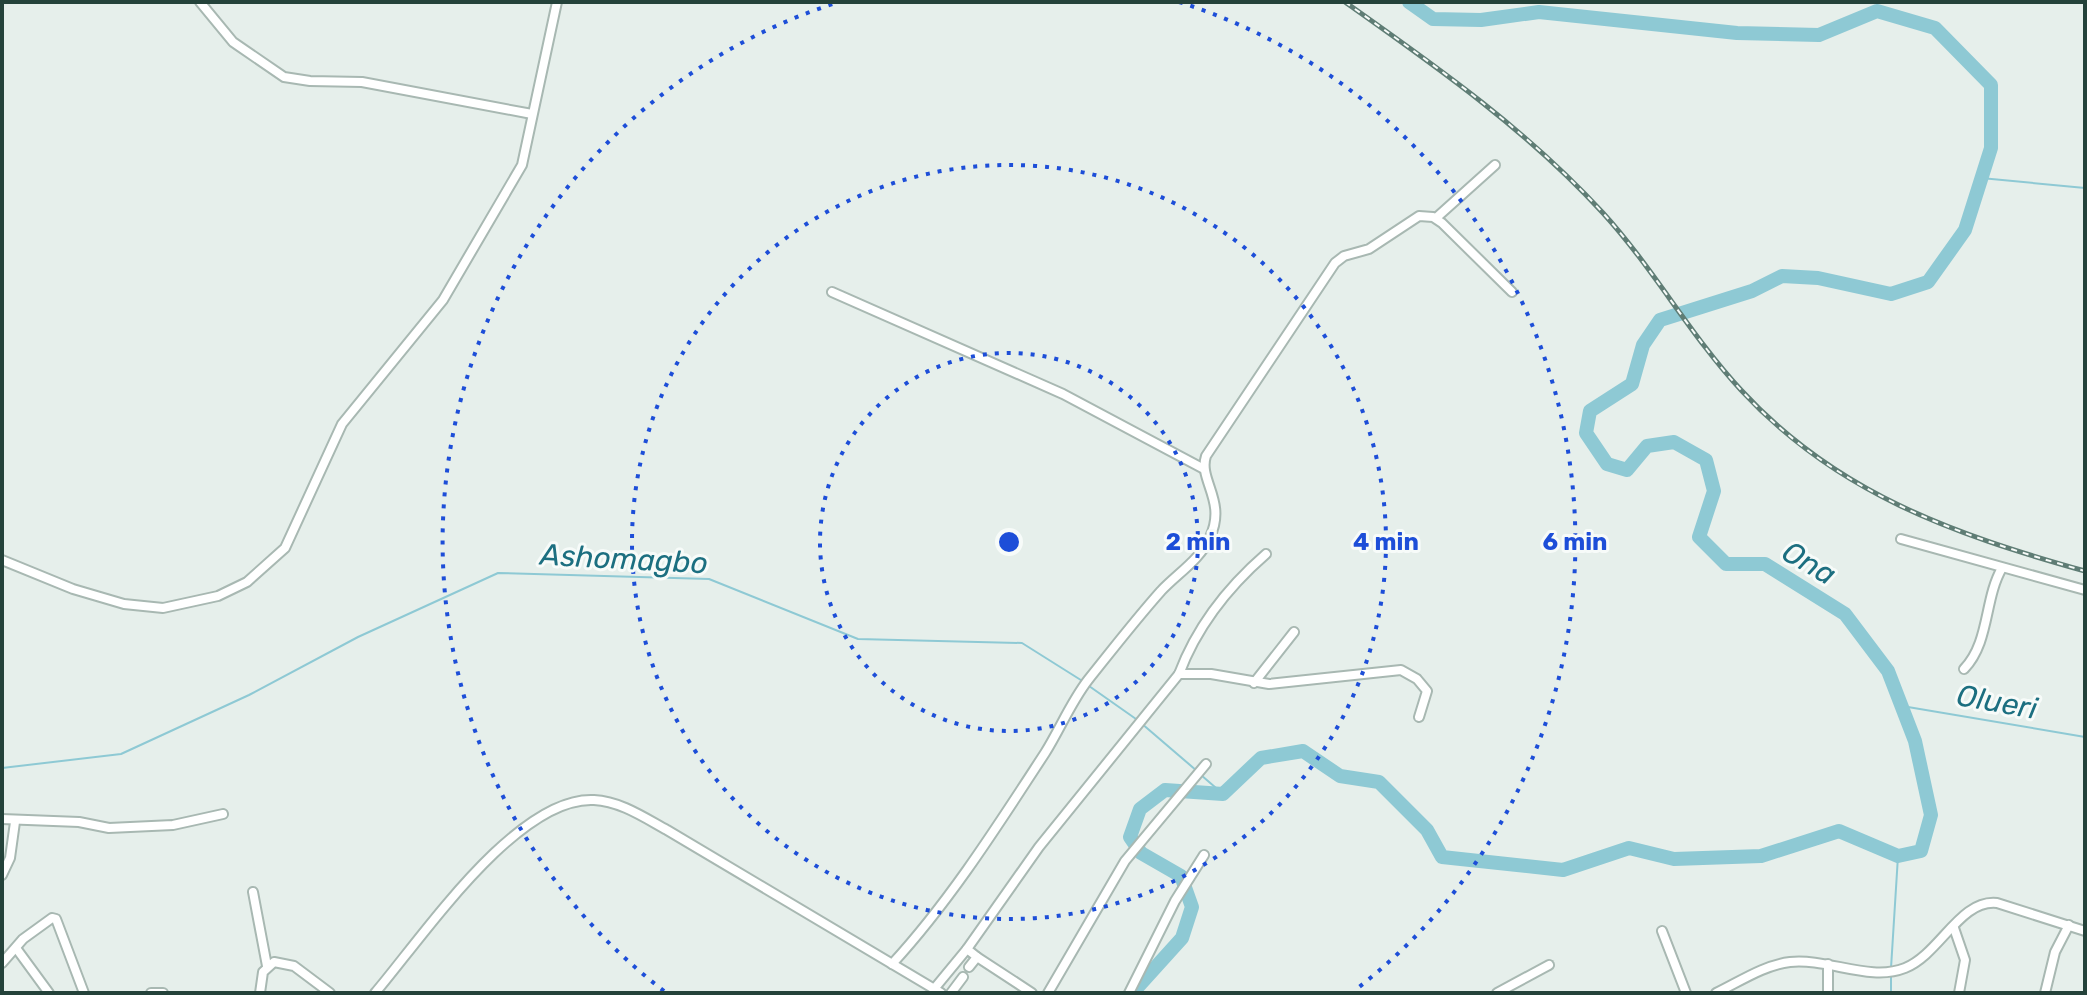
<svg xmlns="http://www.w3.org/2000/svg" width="2087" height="995" font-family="Rubik,sans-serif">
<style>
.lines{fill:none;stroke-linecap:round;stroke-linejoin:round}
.stream{stroke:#8ec9d4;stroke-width:2}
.river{stroke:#8ec9d4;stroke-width:14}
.street-casing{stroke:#a8b8b2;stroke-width:12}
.street{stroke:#fff;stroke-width:8}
.rail-casing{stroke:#5f7d75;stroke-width:5}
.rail{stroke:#f7fbf9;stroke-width:2;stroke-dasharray:6;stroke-linecap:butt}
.ring{fill:none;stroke:#1d4ed8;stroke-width:4;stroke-dasharray:4 8}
.labels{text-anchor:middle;stroke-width:6;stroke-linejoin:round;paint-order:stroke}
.water-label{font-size:30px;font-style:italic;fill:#1c6f80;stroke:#f7fbf9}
.centre{fill:#1d4ed8;stroke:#f7fbf9;stroke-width:4}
.ring-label{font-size:24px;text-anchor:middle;font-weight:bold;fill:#1d4ed8;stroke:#f7fbf9;stroke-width:6;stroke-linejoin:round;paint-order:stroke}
</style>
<rect width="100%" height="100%" fill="#e6efeb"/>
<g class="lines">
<!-- stream -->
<g class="stream">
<path d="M1981,178l104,10"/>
<path d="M1089,686l47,33"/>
<path d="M1902,706l183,31"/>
<path d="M1141,723l56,48"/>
<path d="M2,768l119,-14 128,-59 109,-58 140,-64 211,6 149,60 164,4 62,39"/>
<path d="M1201,775l22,19"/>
<path d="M1891,968l7,-112"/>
<path d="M1891,974v19"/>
</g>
<!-- river -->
<path class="river" d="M1136,993l-1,-3 47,-52 10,-31 -11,-31 -40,-23 -11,-16 10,-28 25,-19 58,4 38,-36 42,-7 37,25 39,6 48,48 15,27 121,13 66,-22 45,11 87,-3 78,-25 59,25 23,-5 10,-36 -16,-74 -27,-70 -43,-57 -80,-50h-39l-27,-27 15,-46 -8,-31 -32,-18 -27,4 -20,24 -20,-6 -21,-31 4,-22 42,-27 11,-39 17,-25 92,-29 30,-15 36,2 73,16 37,-12 37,-52 26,-82v-63l-56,-57 -58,-17 -58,24 -82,-2 -198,-21 -58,8 -48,-1 -24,-17"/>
<!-- street casing -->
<g class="street-casing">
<g id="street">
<path d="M200,2l33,40 51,35 26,4 52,1 170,32"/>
<path d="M1436,218l59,-53"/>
<path d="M832,292l231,102 141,75"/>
<path d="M1901,539l184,51"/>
<path d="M2,560l71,29 51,15 39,4 55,-12 29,-14 38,-34 57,-124 101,-124 79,-135 35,-163"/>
<path d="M1964,669c26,-27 20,-70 38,-101"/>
<path d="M1179,674h32l58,10 132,-14 16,9 10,12 -8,26"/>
<path d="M1254,683l40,-51"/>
<path d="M2,819l77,3 30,6 64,-3 50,-11"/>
<path d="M2,875l8,-17 5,-36"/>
<path d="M253,892l14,74"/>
<path d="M1954,928l11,32 -6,33"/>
<path d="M1662,931l24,62"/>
<path d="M16,948l33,45"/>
<path d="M977,957l55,36"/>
<path d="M2,963l21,-24 29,-21 4,1 28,74"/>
<path d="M892,964c58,-63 106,-139 153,-211 15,-24 26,-51 43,-73 24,-30 48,-61 73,-89 17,-18 39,-31 49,-54 17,-36 -12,-57 -4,-81l129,-193 9,-7 25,-7 50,-33 14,1 9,6 70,69"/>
<path d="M969,967l8,-10 -10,-8 72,-102 140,-173c18,-48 49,-87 87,-120"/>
<path d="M934,989l33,-40"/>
<path d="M151,993h12"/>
<path d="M260,993l3,-21 11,-10 20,4 36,27"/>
<path d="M375,993c47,-55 142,-197 219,-193 26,1 51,18 73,30l274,163"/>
<path d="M951,993l12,-16"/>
<path d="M1048,993l77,-132 81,-97"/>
<path d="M1129,993l46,-92 29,-46"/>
<path d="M1497,993l52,-28"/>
<path d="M1716,993c23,-11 48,-28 74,-31 38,-4 80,20 115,6 35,-14 55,-69 92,-65l88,28"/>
<path d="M1828,993v-29"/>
<path d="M2045,993l10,-41 14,-27"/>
</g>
</g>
<!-- street -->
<use href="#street" class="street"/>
<!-- rail casing -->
<g class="rail-casing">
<path id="rail" d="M1345,2c92,65 182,128 258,211 51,56 87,122 138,177 95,103 212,144 344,181"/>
</g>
<!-- rail -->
<use href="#rail" class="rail"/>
</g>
<!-- distance rings -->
<g class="ring">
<circle cx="1009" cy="542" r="189"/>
<circle cx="1009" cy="542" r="377"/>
<path d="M664 991A566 566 0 0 1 839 2M1179 2A566 566 0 0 1 1354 991"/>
</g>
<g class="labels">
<!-- water labels -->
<g class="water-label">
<text transform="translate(624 559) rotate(3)" y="10">Ashomagbo</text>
<text transform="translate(1809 563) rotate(30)" y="10">Ona</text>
<text transform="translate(1997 702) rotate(10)" y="10">Olueri</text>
</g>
</g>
<circle cx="1009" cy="542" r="12" class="centre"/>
<g class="ring-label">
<text x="1198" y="550">2 min</text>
<text x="1386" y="550">4 min</text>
<text x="1575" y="550">6 min</text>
</g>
<!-- border -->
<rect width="2087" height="995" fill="none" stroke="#24423a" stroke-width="8"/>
</svg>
